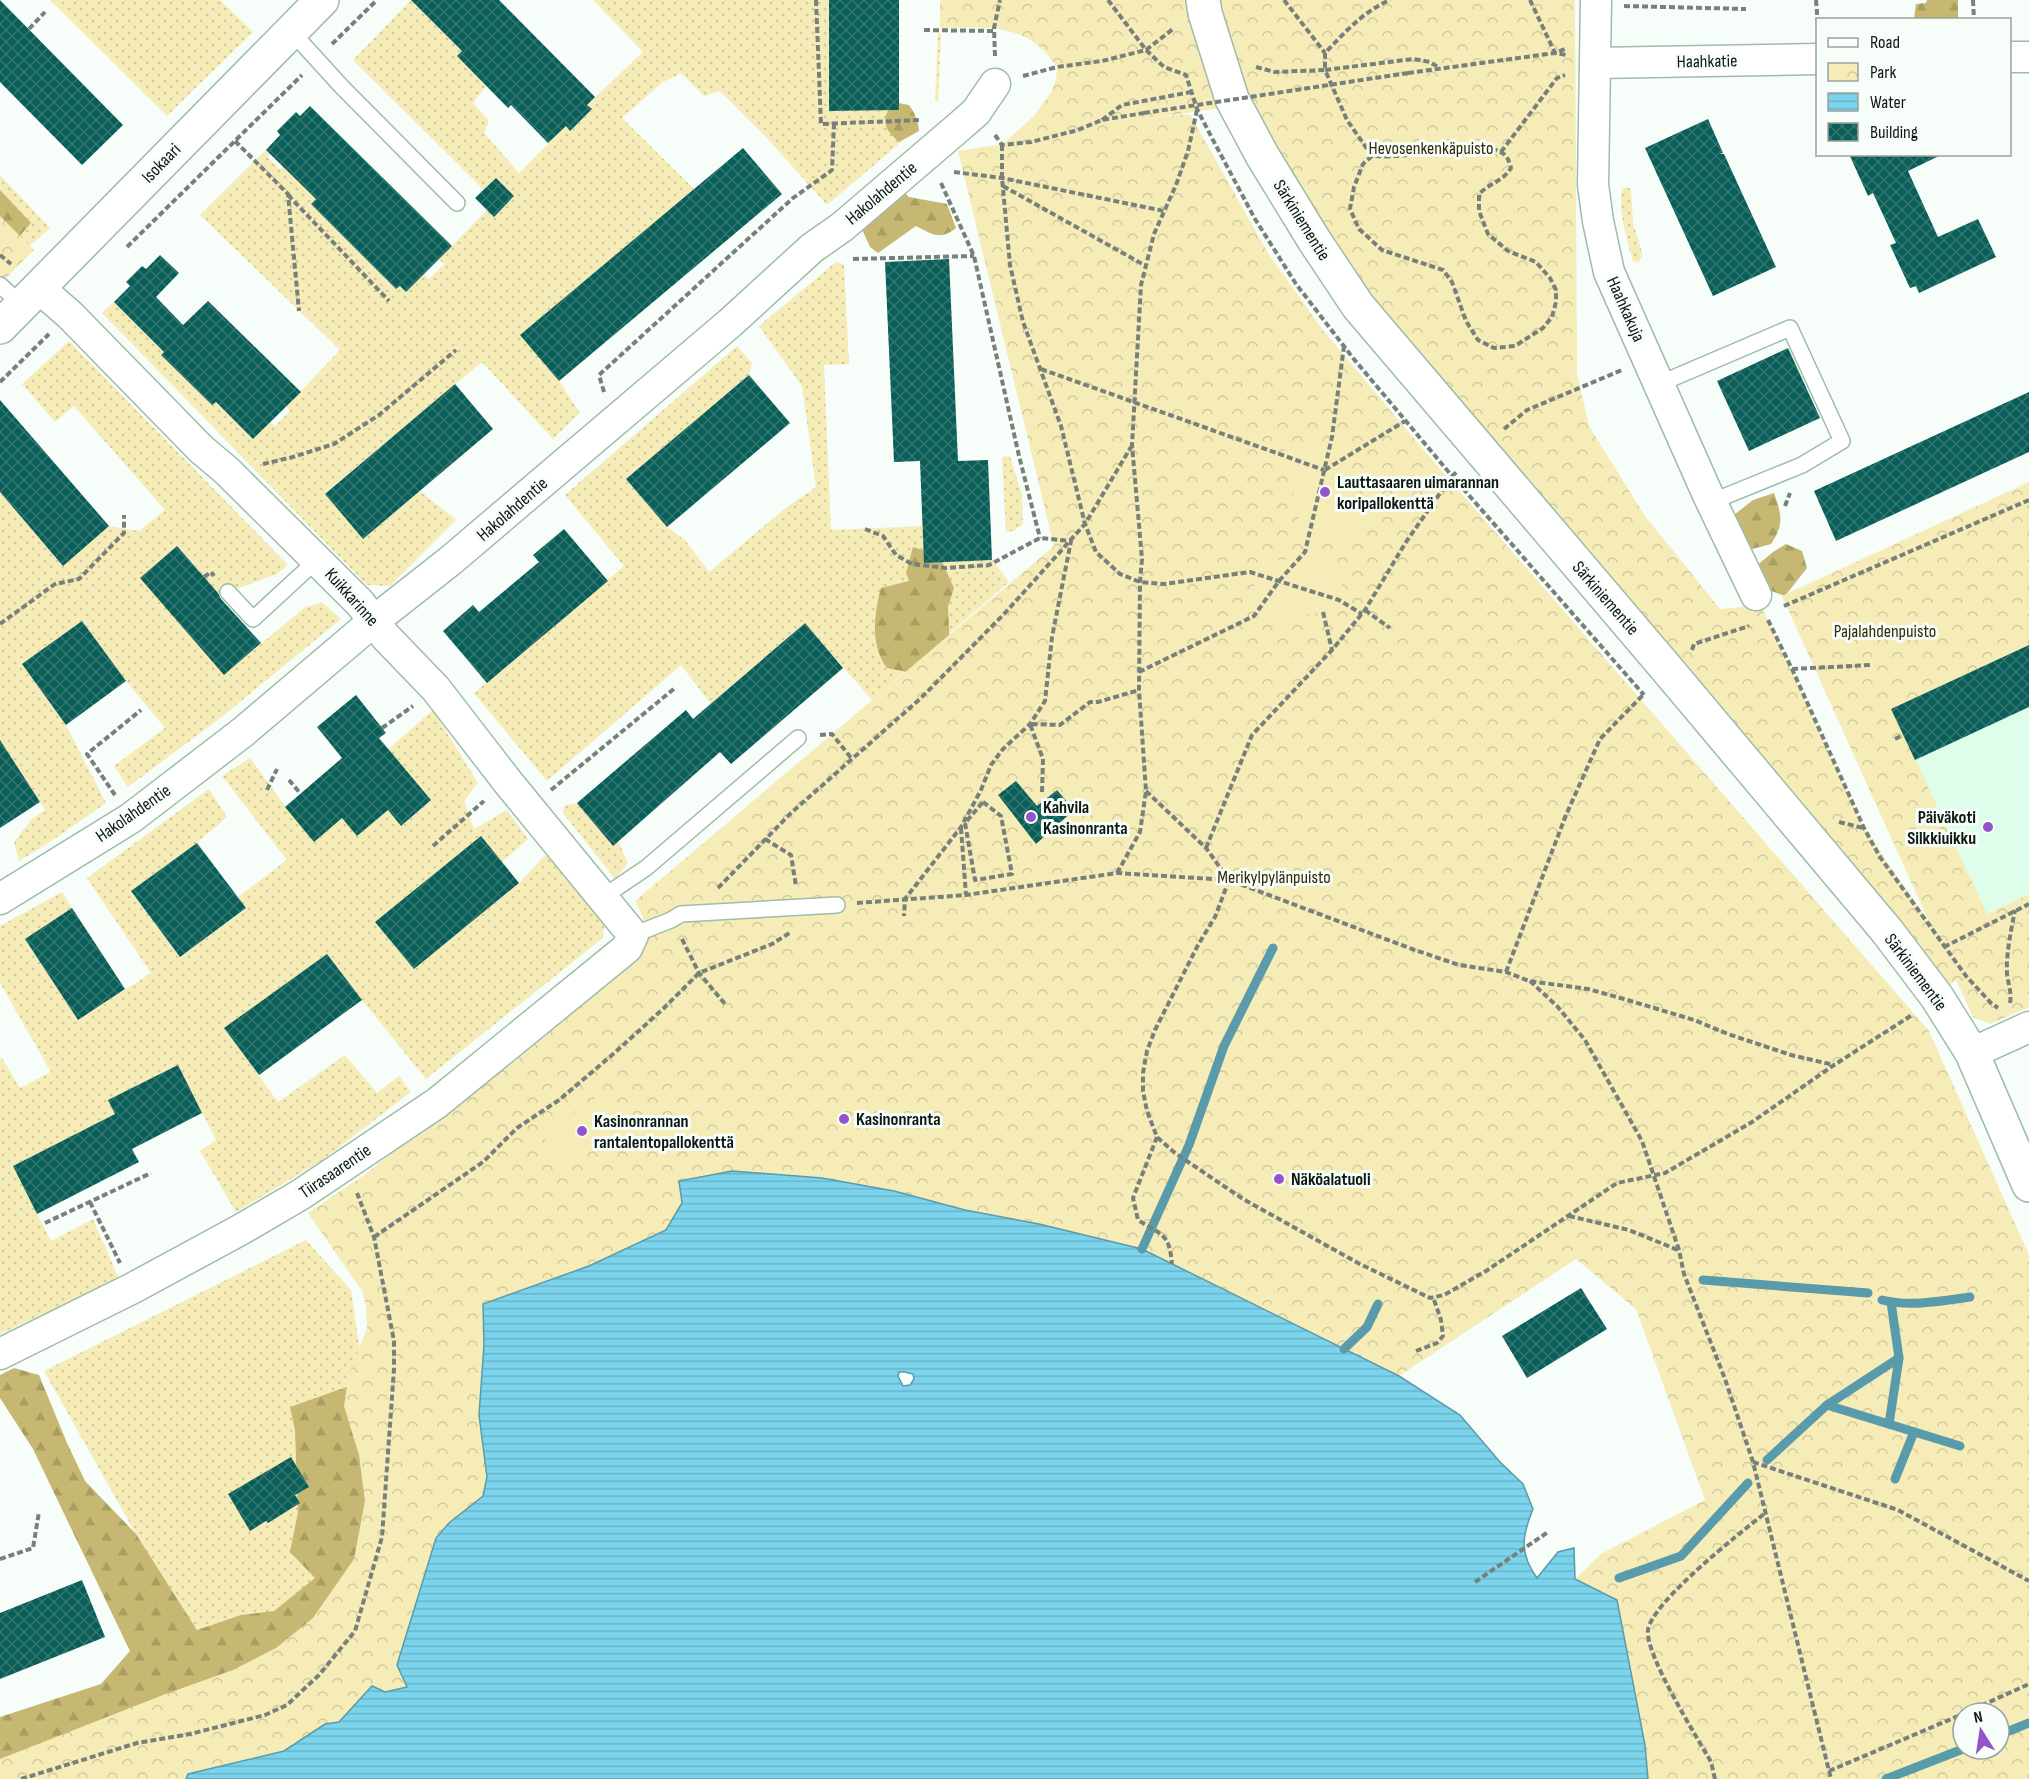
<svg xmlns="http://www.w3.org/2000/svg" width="2029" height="1779" font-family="'Sofia Sans Condensed',sans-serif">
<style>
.built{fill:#defdea}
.grass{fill:url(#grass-dots)}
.forest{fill:url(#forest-firs)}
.park{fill:url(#park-crowns);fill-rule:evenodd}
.pitch{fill:#f6ecb7}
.water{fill:url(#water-rules);stroke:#5a9bab;stroke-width:1.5;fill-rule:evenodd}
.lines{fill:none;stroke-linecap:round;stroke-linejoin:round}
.stream{stroke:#5a9bab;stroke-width:9}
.building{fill:url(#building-cross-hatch)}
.service-casing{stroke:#9ebcaa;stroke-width:18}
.minor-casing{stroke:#9ebcaa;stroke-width:33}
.tertiary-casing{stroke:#9ebcaa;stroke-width:36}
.path{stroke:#77807b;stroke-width:4;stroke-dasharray:6 3;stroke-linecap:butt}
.service{stroke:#fff;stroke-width:15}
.minor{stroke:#fff;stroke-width:30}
.tertiary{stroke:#fff;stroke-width:33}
.path-bridge{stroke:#77807b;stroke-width:4;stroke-dasharray:6 3;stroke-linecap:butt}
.poi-dot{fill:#9453c8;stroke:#f7fdf9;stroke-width:2}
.labels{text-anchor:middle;stroke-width:6;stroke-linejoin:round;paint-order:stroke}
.street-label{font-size:18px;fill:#0e1913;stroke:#f7fdf9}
.park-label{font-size:18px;fill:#302a09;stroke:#f7fdf9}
.poi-label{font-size:18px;font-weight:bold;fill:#0e1913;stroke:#f7fdf9;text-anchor:start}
</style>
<defs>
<pattern id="grass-dots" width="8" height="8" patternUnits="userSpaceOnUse" patternTransform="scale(1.5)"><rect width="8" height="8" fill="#f6ecb7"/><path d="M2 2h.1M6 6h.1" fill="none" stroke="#d2ca9c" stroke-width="1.8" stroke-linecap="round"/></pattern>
<pattern id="forest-firs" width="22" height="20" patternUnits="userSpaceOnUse" patternTransform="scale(1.5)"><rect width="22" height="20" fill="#c6b872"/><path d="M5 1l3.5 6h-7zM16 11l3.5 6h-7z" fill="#a99e62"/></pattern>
<pattern id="park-crowns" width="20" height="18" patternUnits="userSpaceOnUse" patternTransform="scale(1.5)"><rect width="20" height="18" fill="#f6ecb7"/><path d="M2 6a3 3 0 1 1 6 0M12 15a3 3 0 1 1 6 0" fill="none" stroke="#d2ca9c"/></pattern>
<pattern id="water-rules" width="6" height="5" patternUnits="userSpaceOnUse" patternTransform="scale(1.5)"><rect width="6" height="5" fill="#7bd3ec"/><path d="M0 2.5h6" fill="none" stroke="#69b5ca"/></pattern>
<pattern id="building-cross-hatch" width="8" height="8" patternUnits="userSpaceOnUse" patternTransform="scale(1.5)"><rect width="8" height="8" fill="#095e58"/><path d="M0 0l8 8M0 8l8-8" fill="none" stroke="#347570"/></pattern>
</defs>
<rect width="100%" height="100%" fill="#f7fdf9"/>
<!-- built -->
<path class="built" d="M2029,645v249l-42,20 -96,-205z"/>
<!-- grass -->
<g class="grass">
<path d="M50,0h170l33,32 -86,84z"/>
<path d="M411,0l51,51 -5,5 29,30 -13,17 16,18 -5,12 35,40 47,-47 4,4 22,-20 -5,-5 56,-53 -50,-52h236v111l70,-1 14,22 -86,73 -61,-68 -46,-46 -16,5 -23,-23 -18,9 -41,36 72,71 -174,146 39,46 21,32 -27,26 -71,-77 -157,131 38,46 57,-48 36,29 -66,66 -23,-1 -265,-272 12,-11 50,50 -3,3 51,50 3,-3 39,37 16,-17 5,4 15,-15 -4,-4 54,-57 -140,-135 66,-65 4,4 -2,3 12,12 3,-3 33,33 -5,5 76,70 -3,4 12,11 4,-3 6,6 18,-18 5,5 15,-15 -5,-5 48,-49 7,6 20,-19 -18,-19 -12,12 -131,-130z"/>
<path d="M938,33h3l-3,68h-3z"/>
<path d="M0,175l50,53 -35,31 -15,-5z"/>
<path d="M1623,188h6l2,2 2,33 9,29v4l-4,7 -5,-2c-5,-18 -17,-56 -10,-73z"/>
<path d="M836,262l8,2 5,100 -25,1 7,165 92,-4 1,37 68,-3 17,22 -137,118 -68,-77 -93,81 -30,-39 -134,116 -73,-88 150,-127 -59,-71 172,-149 15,17 -3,12 -123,104 41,48 18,13 24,32 78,-65 29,-20 -14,-101 -43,-60z"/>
<path d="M69,341l219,224 -11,9 -49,18 -5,6 -46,-52 -36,32 84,96 79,-66 18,-6 19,17 -118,97 -95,71 -14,-21 51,-38 -39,-47 -44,-60 -60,43 44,61 40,78 -56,39 -31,19 -5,-19 17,-22 14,-10 -45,-70v-248l63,73 46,-39 30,5 26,-21 -91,-104 -19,16 -33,-38z"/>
<path d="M1010,456l12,39 1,29 -9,7 -8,1 -4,-75z"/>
<path d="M433,710l45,73 -14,18 10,28 33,-19 21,29 -26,23 -21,-26 -106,87 39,46 105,-86 29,-31 57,69 -2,17 -177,141 -64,-79 -35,-46 -102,75 53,73 67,-47 32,38 22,-17 12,16 -90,69 -85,51 -36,-61 16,-11 -14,-27 -87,1 -102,52 38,75 42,-22 26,60 -119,55v-275l2,-1 18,30 31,-16 -51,-89v-57l62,-34 10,16 -47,31 53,81 73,-47 -64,-95 122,-89 18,28 -30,26 -66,48 49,66 66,-48 -8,-12 49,-37 -65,-84 28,-18 35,48 29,35 28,-23 15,17 31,-25 13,16 30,-26 -29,-34 -28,23 -13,-16z"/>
<path d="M577,803l35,42 6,-4 10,22 -13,16 -52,-66 1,-7z"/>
<path d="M306,1240l45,50 12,81 -33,209 -49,49 -40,-14 -44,15 -61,-96 -92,-163z"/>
</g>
<!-- forest -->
<g class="forest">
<path d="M1927,0h31v19h-44l2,-15 10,-1z"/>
<path d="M893,102l16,3c6,8 9,16 10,26l-20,11c-16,-14 -18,-22 -6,-40z"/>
<path d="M900,188l9,9 38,7 9,24c-16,13 -24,6 -40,-2l-38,27 -8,-6 -10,-22z"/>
<path d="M0,190l31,33 -14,16 -17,-11z"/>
<path d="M1774,493c8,23 10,31 -3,51l-19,5 -14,-5 -4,-29 19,-15z"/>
<path d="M1786,544l16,7 5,17 -22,28 -19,-7 -11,-22 18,-15z"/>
<path d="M913,547l26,8 15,33 -6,19 2,44 -29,24 -34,-7c-17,-22 -13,-55 -6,-80l28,-7 -3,-8z"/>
<path d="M14,1368l25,7 28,68 18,38 51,53 61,96 44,-15 33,-4 41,-33 -25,-26 8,-40 -3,-82 -5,-23 96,-34 -14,254 -372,142v-52l101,-33 29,-33 -97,-202 -33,-51v-23z"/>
</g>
<!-- park -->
<g class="park">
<path d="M940,0h635l2,373 12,53 56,90 75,93 23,-2 13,-12 108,233 66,96 -148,-328 247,-114v163l-137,64 95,205 42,-20v113l-39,17 -17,-7 -17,-37 -16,14 -581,-689 -125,-199 -75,11 31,-3 78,139 54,76 100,119 507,583 100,224v524h-381l-3,-34 -28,-145 -42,-21 26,-25 104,-54 -69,-191 -60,-50 -177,117 -257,-127 -103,-25 -74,-14 -71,-19 -72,-13 -140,25 -16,27 -77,36 -106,38 1,41 -5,70 8,62 -4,19 -34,27 -13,15 -11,42 -18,107 -22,5 -46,30 -14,2 -41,27 -96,22 -2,6h-186v-20l163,-64 70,-25 43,-22 37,-30 41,-59 11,-58 -6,-46 -15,-49 5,-33 18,-44 -1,-23 -4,-15 -54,-78 59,-40 262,-209c16,-27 23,-33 6,-63l419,-355 -96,-395 45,-7 31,-28 18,-25 4,-12 1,-12c-5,-6 -9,-13 -15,-18 -26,-26 -69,-21 -102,-21zM1963,1713h36v36h-36z"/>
<path d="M0,216l34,34 -32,32 -2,-2z"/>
</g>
<!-- pitch -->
<g class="pitch">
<path d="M1345,436l21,98 -61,14 -21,-98z"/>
<path d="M1336,551l10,57 -86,14 -9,-57z"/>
<path d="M600,1095l22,33 -57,40 -23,-33z"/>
</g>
<!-- water -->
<path class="water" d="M732,1171l90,7 72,13 71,19 74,14 103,25 257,127 61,39 40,47 23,22 10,25c-11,27 -14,44 4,69l21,-26 16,-4 1,31 42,21 28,145 3,34h-1462l2,-5 96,-23 41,-27 14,-2 33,-36 13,6 22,-5 -10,-22 39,-127 13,-15 34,-27 4,-19 -8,-62 5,-70 -1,-41 106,-38 77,-36 16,-27 -3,-22zM905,1372l8,2 1,5 -4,6 -7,1 -5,-10 1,-4z"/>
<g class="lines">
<!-- stream -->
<g class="stream">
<path d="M1142,1249l47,-104 35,-99 49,-98"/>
<path d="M1703,1280l165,13"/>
<path d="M1882,1300c28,7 60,1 88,-3"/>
<path d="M1344,1349l23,-22 11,-23"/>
<path d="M1827,1405l133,41"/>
<path d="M1889,1424l10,-66 -8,-56"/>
<path d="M1767,1460l60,-55 72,-47"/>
<path d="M1895,1479l19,-47"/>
<path d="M1619,1578l62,-22 67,-73"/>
<path d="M1999,1735l30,-12"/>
<path d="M1886,1779l77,-30"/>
</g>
</g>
<!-- building -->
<g class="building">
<path d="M0,0l123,125 -41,40 -82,-83z"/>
<path d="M411,0h88l96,97 -8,8 5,4 -22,22 -4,-5 -18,17 -37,-38 -3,3 -51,-52 5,-5z"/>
<path d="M829,0h70v110l-70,1z"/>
<path d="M310,106l142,140 -46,46 -6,-6 -4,3 -85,-85 5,-5 -50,-49 14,-15 -3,-4 19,-19 4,4z"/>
<path d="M1708,119l15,34 -4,1h5l52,113 -63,29 -68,-148z"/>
<path d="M743,148l39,46 -223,187 -39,-46z"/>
<path d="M1849,154h94l-35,17 30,66 40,-18 18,38 -77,36 -3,-7 -6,2 -20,-43 6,-2 -23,-50 -5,3z"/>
<path d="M496,178l18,18 -20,21 -19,-19z"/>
<path d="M160,255l19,18 -23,24 27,28 25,-24 93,91 -48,47 -37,-37 -4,3 -51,-50 3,-3 -50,-50 16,-16 -4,-4 16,-16 4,3z"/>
<path d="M949,259l9,202 30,-1 4,100 -68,3 -4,-102 -26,1 -9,-200z"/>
<path d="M1788,348l32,70 -71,33 -32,-70z"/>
<path d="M749,375l41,48 -123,104 -41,-48z"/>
<path d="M455,384l38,45 -130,110 -38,-45z"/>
<path d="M2029,392v60l-193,89 -22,-50z"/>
<path d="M0,400l109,126 -46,40 -63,-74z"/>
<path d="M564,529l44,52 -121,102 -44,-52 30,-26 6,7 60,-50 -6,-7z"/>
<path d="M177,546l41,47 3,6 40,44 -37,32 -84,-97z"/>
<path d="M82,621l44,60 -60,44 -44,-61z"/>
<path d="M805,623l38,45 -112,96 -11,-12 -107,94 -36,-43 109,-93 7,9z"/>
<path d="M2029,645v62l-114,53 -24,-51z"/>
<path d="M356,695l30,38 -7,5 52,62 -30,26 -13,-16 -31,26 -15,-18 -28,24 -29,-35 57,-49 -25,-31z"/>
<path d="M0,740l40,62 -40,26z"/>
<path d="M1016,781l21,25 20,-16 17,20 -38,34 -38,-49z"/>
<path d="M481,836l38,47 -105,86 -39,-47z"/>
<path d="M197,843l49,65 -66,49 -49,-66z"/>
<path d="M72,908l53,81 -47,31 -53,-81z"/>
<path d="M327,954l35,46 -103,75 -35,-47z"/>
<path d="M178,1065l24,48 -70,36 7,13 -102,52 -24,-48 102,-52 -7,-14z"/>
<path d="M1581,1288l26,41 -80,49 -25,-42z"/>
<path d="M291,1457l18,30 -14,8 5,8 -32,20 -2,-2 -16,10 -22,-37z"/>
<path d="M82,1580l23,57 -105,42v-66z"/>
</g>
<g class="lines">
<!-- service casing -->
<g class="service-casing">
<g id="service">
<path d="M291,31l50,55 116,117"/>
<path d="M0,285l22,20"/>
<path d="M1659,384l131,-56 52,113 -40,24 -91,37"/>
<path d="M228,592l25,27 64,-59"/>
<path d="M603,897l43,-29 152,-130"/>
<path d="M633,935l38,-15 10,-6 156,-9"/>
</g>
</g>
<!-- minor casing -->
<g class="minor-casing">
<g id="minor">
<path d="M1596,0l-3,185 5,36 11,51 99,223 48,100"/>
<path d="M2010,57h19"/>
<path d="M1596,63l222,-4"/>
<path d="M0,899l131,-81 112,-86 132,-112 75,-59 280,-238 82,-75 30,-21 118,-101 16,-14 19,-28"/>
<path d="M1972,1053l57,-26"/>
<path d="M0,1354l133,-66 107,-58 60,-35 137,-92 190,-155 6,-13 -126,-154 -71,-92 -51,-53 -25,-33 -133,-132 -26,-22 -131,-134 -31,-27"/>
</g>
</g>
<!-- tertiary casing -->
<g class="tertiary-casing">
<g id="tertiary">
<path d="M1203,0l2,13 27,86 30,56 52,85 44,66 309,363 220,262 50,66 35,56 57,132"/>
<path d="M0,327l322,-327"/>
</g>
</g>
<!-- path -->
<g class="path">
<path d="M816,0l5,124 99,-4"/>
<path d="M1108,0l38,50 18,17 22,8 11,34 16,31 42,79 41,65 57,74 99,118 192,219"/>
<path d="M1284,0l41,53"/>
<path d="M1530,0l25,53 10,-4"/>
<path d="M1816,0l2,26"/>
<path d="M1973,0l1,20"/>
<path d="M1624,6l122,3"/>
<path d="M29,29l16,-17"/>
<path d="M924,30l70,1"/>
<path d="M332,44l45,-44"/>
<path d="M995,56l-1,-28 6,-28"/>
<path d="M1256,67l19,5 50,-2v-17c19,-20 39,-42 65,-53"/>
<path d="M1408,73l147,-20 11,2"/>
<path d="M1023,76l34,-9 45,-6 44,-11 27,-21"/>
<path d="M1102,120l20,-15 69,-13"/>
<path d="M995,135l7,10 29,-3 47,-12 24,-10 42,-7"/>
<path d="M235,141l53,53 11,117"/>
<path d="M1002,145v33l8,87 13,57 38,104 24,98 11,28 24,22 20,8 24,2 86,-12 89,28 23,14"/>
<path d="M1501,152l56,-74 8,-3"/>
<path d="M1372,156l-9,8 -9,23 -4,22 9,20 23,21 61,20 9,12 14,39 12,19 16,8 21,-2 28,-18 9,-11 4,-15v-12l-6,-12 -14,-16 -28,-11 -20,-17 -9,-23v-17c12,-12 23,-12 32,-26 -2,-6 -3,-12 -9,-15 -24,-16 -79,2 -107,3 -7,1 -15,0 -23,0l-25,-36 -22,-50 88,-11 17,3 8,5"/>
<path d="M954,172l48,6 162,33"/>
<path d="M941,183l33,73 45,200 21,82"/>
<path d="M1003,186l143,80"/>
<path d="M288,195l101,106"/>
<path d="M127,247l175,-172"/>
<path d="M0,255l11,9"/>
<path d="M853,259l121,-3"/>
<path d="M1041,369l283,101"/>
<path d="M0,382l49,-48"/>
<path d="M604,392l-5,-17 194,-177 39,-28 2,-46"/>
<path d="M1504,429l23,-19 95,-40"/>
<path d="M263,464l30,-7 41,-13 45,-29 77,-65"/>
<path d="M1325,470l80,-49"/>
<path d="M1785,506l5,-13"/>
<path d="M865,529l18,7 13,19 16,9 34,4 43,-3 51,-27 31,3 -19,96 -7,64 -15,23 -27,25 -12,16 -10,25 -20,37 -56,72 -1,17"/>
<path d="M204,577l7,-5 3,4"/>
<path d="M1784,606l245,-106"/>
<path d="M1365,610l25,18"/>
<path d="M1323,612l9,38"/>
<path d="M1768,620l24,49 72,159 16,29 86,119 25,27 7,5"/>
<path d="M0,624l55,-40 24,-5 45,-46v-18"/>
<path d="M1692,650l2,-6 55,-18"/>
<path d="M1792,669l79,-4"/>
<path d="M1139,672l115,-56 25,-35 26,-29 27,-115 12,-91"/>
<path d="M382,728l31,-22"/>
<path d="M820,735l12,-1 20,25"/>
<path d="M1895,739l8,-4"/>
<path d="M289,780l11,13"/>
<path d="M267,790l10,-21"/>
<path d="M551,790l124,-102"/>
<path d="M1146,791l60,57 23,32"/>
<path d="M1042,792l1,-33 -13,-35 30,1 30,-23h8l41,-12"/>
<path d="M115,795l-28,-41 54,-44"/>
<path d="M983,802l18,14 11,58 -37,6 -10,-57z"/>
<path d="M1839,822l24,6"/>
<path d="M961,828l5,67"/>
<path d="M765,839l26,16 5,31"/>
<path d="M433,846l51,-45"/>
<path d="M1206,848l46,-113 80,-85 33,-40 41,-68 46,-66 6,-5"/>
<path d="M1117,873l23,-41 6,-41 -7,-101 1,-108 2,-23 -10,-114 9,-160 13,-51 22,-49 12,-34 9,-41"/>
<path d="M1229,880l-14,37 -17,28 -43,85 -8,21 -4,22v18l4,20 10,26 18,16 68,46 115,64 72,35 14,-3 42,-24 131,-88 48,-10 87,-51 82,-57 78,-50"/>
<path d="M718,888l73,-75 130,-115 85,-86 79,-88 46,-77"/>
<path d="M857,903l109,-8 151,-22 112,7 183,69 47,16 47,7 23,9 59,8 36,10 70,21 34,14 63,21 43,10"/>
<path d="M682,939l17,34 26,31"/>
<path d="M1944,947l85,-43"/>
<path d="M1506,972l60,-157 34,-76 43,-44"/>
<path d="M1530,981l27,25 28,34 57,101 37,109 5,24 41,105 28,83 78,317"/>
<path d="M2010,1003c2,-11 -2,-19 -3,-29 -1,-21 4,-43 8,-64"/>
<path d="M1157,1137l-24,61 5,22c25,16 31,13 34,44"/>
<path d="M90,1202l30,61"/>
<path d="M1569,1216l60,14 49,20"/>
<path d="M45,1223l106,-50"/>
<path d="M374,1237l109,-75 34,-34 42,-28 52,-44 52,-47 36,-36 73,-29 19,-12"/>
<path d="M1416,1351l21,-8 6,-7 -2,-16 -8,-23"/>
<path d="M1753,1462l145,48 131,71"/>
<path d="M0,1559l33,-11 6,-36"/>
<path d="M1475,1582l73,-50"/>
<path d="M1965,1713l64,-29"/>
<path d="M1829,1771l134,-57"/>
<path d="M21,1779l116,-36 53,-9 75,-19 22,-10 32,-30 36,-44 27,-94 12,-168v-28l-20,-104 -17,-44"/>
<path d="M1715,1779l-4,-17c-14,-25 -66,-107 -63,-132 4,-28 92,-97 116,-116"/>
</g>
<!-- service -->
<use href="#service" class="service"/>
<!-- minor -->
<use href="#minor" class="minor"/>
<!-- tertiary -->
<use href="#tertiary" class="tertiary"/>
<!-- path-bridge -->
<path class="path-bridge" d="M1144,113l264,-40"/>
</g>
<!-- markers -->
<g class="poi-dot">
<circle cx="1325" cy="492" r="6"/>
<circle cx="1031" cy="817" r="6"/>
<circle cx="1988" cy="827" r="6"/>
<circle cx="844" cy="1119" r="6"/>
<circle cx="582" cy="1131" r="6"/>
<circle cx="1279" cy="1179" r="6"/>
</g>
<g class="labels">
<!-- street labels -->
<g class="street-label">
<text transform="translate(1707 61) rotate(-1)" y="6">Haahkatie</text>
<text transform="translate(161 163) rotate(-46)" y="6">Isokaari</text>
<text transform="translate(881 193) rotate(-40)" y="6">Hakolahdentie</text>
<text transform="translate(1302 220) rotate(58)" y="6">Särkiniementie</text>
<text transform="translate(1626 309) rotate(66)" y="6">Haahkakuja</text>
<text transform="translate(512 509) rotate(-41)" y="6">Hakolahdentie</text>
<text transform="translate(352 597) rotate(48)" y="6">Kuikkarinne</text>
<text transform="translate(1606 598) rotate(49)" y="6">Särkiniementie</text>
<text transform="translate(133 813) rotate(-35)" y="6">Hakolahdentie</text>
<text transform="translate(1916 972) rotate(53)" y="6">Särkiniementie</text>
<text transform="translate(335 1171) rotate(-34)" y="6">Tiirasaarentie</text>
</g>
<!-- park labels -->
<g class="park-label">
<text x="1431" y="154">Hevosenkenkäpuisto</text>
<text x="1885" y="637">Pajalahdenpuisto</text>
<text x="1274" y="883">Merikylpylänpuisto</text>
</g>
<!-- poi labels -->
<g class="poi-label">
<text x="1337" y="488">Lauttasaaren uimarannan<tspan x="1337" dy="21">koripallokenttä</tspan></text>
<text x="1043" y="813">Kahvila<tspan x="1043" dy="21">Kasinonranta</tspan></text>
<text x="1976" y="823" text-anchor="end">Päiväkoti<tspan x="1976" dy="21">Silkkiuikku</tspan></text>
<text x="856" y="1125">Kasinonranta</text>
<text x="594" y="1127">Kasinonrannan<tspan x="594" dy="21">rantalentopallokenttä</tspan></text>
<text x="1291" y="1185">Näköalatuoli</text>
</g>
</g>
<!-- legend -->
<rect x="1816" y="18" width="195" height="138" fill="#f7fdf9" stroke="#9aa29d" stroke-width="1.5"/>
<rect x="1828" y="38" width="30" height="9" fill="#ffffff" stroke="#9aa29d" stroke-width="1.5"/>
<text x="1870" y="48" font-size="18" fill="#0e1913">Road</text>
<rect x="1828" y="63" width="30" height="18" fill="url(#park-crowns)" stroke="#9aa29d" stroke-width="1.5"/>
<text x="1870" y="78" font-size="18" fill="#0e1913">Park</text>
<rect x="1828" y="93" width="30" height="18" fill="url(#water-rules)" stroke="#9aa29d" stroke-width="1.5"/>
<text x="1870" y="108" font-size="18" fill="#0e1913">Water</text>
<rect x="1828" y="123" width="30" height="18" fill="url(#building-cross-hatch)" stroke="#9aa29d" stroke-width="1.5"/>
<text x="1870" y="138" font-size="18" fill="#0e1913">Building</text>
<!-- north arrow -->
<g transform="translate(1981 1731) rotate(348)"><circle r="28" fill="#f7fdf9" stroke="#9aa29d" stroke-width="1.5"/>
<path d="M0-4.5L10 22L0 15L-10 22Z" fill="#9453c8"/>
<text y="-9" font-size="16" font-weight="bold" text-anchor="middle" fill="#0e1913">N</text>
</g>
</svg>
